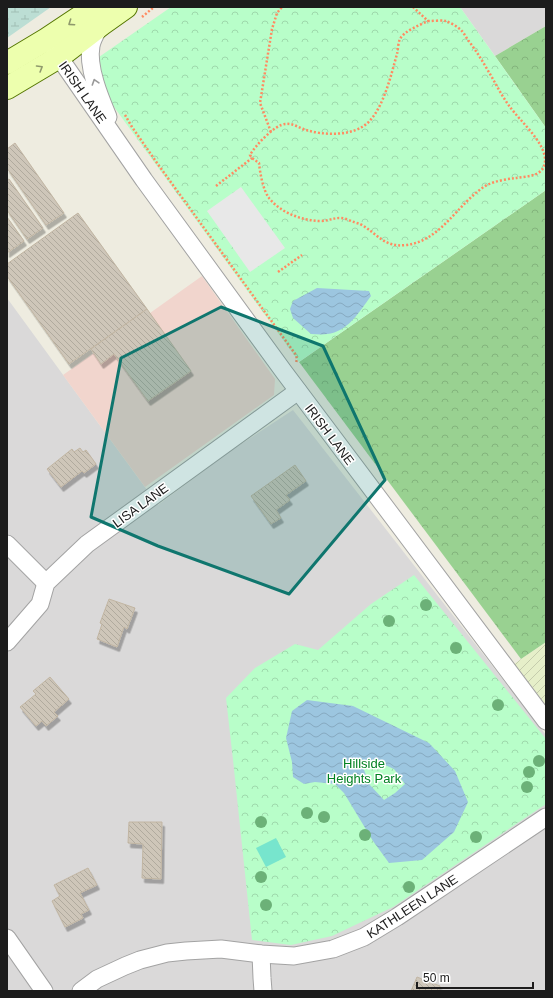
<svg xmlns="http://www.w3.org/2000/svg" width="553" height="998" font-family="Arial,sans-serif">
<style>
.residential{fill:#dad9d9}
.commercial{fill:#f1d5cd}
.farmland{fill:url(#farmland-furrows)}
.forest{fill:url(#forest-crowns)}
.wetland{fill:url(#wetland-marsh)}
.park{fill:url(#park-crowns)}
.pitch{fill:#77e5cd}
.parking{fill:#e8e8e8}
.water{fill:url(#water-waves);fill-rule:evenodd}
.building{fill:url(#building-back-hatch);stroke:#c1b5a2;filter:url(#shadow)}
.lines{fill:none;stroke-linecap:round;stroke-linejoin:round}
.minor-casing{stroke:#a3a3a3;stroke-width:19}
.secondary-casing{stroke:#557600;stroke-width:24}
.path{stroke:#ff8b61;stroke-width:2.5;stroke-dasharray:2 2;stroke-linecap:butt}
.minor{stroke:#fff;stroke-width:17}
.secondary{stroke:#edffae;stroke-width:22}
.tree{fill:#6cb178}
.oneway{stroke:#8f996c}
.oneway2{stroke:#999}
.marked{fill:#0f766e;fill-opacity:0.2;stroke:#0f766e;stroke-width:3;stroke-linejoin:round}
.labels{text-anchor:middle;stroke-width:3;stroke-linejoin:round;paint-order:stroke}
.street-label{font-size:13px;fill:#1c1c1c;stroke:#fff}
.park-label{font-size:13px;fill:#028122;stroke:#fff}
</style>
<defs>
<pattern id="farmland-furrows" width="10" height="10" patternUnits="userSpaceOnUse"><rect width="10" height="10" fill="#e6efc9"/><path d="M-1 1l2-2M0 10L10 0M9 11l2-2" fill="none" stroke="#c5ccac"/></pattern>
<pattern id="forest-crowns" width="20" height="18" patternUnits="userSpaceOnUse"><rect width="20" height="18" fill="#99d191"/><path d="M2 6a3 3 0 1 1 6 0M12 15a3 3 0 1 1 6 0" fill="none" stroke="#83b37c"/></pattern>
<pattern id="wetland-marsh" width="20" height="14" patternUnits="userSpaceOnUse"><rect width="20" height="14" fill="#bcded4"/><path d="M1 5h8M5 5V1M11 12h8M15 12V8" fill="none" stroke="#a1beb5"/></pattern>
<pattern id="park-crowns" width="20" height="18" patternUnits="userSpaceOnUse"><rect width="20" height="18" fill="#b8fec9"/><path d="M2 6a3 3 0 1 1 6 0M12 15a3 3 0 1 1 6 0" fill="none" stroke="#9ed9ac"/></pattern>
<pattern id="water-waves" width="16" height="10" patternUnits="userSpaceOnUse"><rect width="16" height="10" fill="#9cc6e0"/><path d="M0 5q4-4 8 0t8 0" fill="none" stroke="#86aac0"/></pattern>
<pattern id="building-back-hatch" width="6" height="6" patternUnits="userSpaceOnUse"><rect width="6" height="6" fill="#cec6b9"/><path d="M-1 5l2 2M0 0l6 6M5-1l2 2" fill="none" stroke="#b0aa9e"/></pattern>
<filter id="shadow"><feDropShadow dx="2.5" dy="4.5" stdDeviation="0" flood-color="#0004"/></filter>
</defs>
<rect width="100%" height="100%" fill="#eeece0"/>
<!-- residential -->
<g class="residential">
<path d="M460,7h86v19l-51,30z"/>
<path d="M7,298l151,207 71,-53 64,-42 208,267 45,58v256h-539z"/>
</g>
<!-- commercial -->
<path class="commercial" d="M202,276l73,103 -1,16 -129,92 -82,-112z"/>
<!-- farmland -->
<path class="farmland" d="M546,642v63l-32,-41z"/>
<!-- forest -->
<g class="forest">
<path d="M546,26v102l-51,-72z"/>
<path d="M546,190v452l-25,17 -222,-297z"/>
</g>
<!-- wetland -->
<path class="wetland" d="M7,7h44l-44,31z"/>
<!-- park -->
<g class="park">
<path d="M171,7h289l86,121v62l-247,172 -190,-262 -9,-25 -1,-18z"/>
<path d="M414,575l132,164v65l-153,103 -61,29 -41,9 -39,-5 -19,-180 -7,-62 29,-30 40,-24 23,6 53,-46z"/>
</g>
<!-- pitch -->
<path class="pitch" d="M276,838l10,19 -20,10 -10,-19z"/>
<!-- parking -->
<path class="parking" d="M241,187l44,61 -35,24 -43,-61z"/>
<!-- water -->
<g class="water">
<path d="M317,288l52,3 2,5c-12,16 -23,36 -44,38 -5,1 -11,0 -16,0l-18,-16 -3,-9 3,-8z"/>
<path d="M307,700l46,6 76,37 26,28 13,31 -14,30 -32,28 -33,3 -16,-22 -29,-48 -9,-9 -20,-2 -11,2 -11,-7 -1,-15 -6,-24 6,-27zM378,762l16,7 11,15 -10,9 -11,7 -15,-16 -7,-20z"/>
</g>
<!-- building -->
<g class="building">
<path d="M15,143l49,70 -18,12 -39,-57v-19z"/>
<path d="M9,179l34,49 -16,11 -20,-29v-30z"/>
<path d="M78,213l69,96 -78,55 -62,-88v-12z"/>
<path d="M7,217l17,24 -17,12z"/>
<path d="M147,309l44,62 -43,30 -34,-47 -13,10 -10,-15z"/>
<path d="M80,448l3,4 3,-2 10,14 -12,9 -2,-2 -21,16 -14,-18 25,-20 2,3z"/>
<path d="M295,465l11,16 -20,14 4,5 -14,10 5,8 -10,6 -20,-28z"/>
<path d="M109,599l26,9 -8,21 -3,-2 -7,20 -20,-8 5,-15 -2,-1z"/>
<path d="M50,677l19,22 -15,13 4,4 -12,10 -4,-5 -6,5 -16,-19 16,-13 -3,-3z"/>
<path d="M129,822h33l-1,57 -19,-1 1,-34 -15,-1z"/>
<path d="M88,868l9,17 -17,8 9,17 -8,4 2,4 -18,9 -13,-26 8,-5 -6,-11z"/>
<path d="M417,977l23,9 -1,5h-28z"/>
</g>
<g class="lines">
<!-- minor casing -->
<g class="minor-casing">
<g id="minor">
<path d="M100,26c-4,7 -8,13 -9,20 -4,21 9,52 17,71"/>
<path d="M52,47l92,133 140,192 262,349"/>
<path d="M7,544l39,39"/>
<path d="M7,642l33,-38 6,-21 41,-39 211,-153"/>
<path d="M7,938l37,53"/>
<path d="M261,954l1,24 1,13"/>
<path d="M81,991l16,-12 28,-13 15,-6 27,-7 19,-2 35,-2 40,5 33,2 39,-7 31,-12 33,-20 149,-100"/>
</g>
</g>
<!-- secondary casing -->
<g class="secondary-casing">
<g id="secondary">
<path d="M7,63l40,-24 48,-32"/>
<path d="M7,88l52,-31 43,-33 24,-17"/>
</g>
</g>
<!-- path -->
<g class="path">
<path d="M413,7l15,14"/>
<path d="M142,17l12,-10"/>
<path d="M428,21c5,0 13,-1 18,0 5,2 12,6 15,9 3,3 5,7 7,10 10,13 18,27 26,41 5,9 10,18 16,26 10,14 37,37 35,55 -2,15 -18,14 -29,16 -9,1 -21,3 -29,7 -29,17 -45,56 -81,60 -22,3 -29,-12 -46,-21 -3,-1 -7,-2 -11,-4 -13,-5 -17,1 -30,1 -18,-1 -38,-8 -50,-23 -6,-8 -9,-25 -10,-35l-7,-5 -2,-3c5,-9 25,-31 36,-31 7,-1 13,4 20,6 17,5 41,6 56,-3 20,-11 29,-52 35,-73 1,-4 1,-11 3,-15 4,-8 20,-14 28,-18z"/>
<path d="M125,115l7,12 25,36 139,192 1,4 -1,4"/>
<path d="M271,132l-11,-29 12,-74 5,-16 5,-6"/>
<path d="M216,186l36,-28"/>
<path d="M278,272l24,-17"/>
</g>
<!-- minor -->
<use href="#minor" class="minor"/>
<!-- secondary -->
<use href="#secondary" class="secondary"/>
</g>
<!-- trees -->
<g class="tree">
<circle cx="426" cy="605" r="6"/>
<circle cx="389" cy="621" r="6"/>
<circle cx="456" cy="648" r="6"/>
<circle cx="498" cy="705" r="6"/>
<circle cx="539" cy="761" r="6"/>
<circle cx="529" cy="772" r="6"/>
<circle cx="527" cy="787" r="6"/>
<circle cx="307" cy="813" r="6"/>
<circle cx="324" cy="817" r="6"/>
<circle cx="261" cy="822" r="6"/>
<circle cx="365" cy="835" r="6"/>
<circle cx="476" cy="837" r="6"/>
<circle cx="261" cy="877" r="6"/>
<circle cx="409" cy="887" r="6"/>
<circle cx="266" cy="905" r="6"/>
</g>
<!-- one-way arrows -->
<defs><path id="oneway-chevron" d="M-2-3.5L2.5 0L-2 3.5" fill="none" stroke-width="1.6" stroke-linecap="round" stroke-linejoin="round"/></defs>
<g class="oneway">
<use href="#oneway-chevron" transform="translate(71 23) rotate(146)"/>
<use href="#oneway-chevron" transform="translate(40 68) rotate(-31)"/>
</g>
<use class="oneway2" href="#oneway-chevron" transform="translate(95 82) rotate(-108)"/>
<!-- marked area -->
<path class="marked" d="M221,307l102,39 62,134 -96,114 -131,-48 -67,-29 30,-159z"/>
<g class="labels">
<!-- street labels -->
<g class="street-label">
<text transform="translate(83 92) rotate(55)" y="5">IRISH LANE</text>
<text transform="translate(330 434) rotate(53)" y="5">IRISH LANE</text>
<text transform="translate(140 505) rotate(-36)" y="5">LISA LANE</text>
<text transform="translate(412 906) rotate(-33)" y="5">KATHLEEN LANE</text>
</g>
<!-- park labels -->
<g class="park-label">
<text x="364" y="768">Hillside<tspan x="364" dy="15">Heights Park</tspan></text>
</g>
</g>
<!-- border -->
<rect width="553" height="998" fill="none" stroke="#1c1c1c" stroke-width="16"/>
<!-- scale -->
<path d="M417 982v6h116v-6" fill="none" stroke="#1c1c1c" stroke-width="2"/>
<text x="423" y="982" font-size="12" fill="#1c1c1c" stroke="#ffffff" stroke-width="3" paint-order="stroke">50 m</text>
</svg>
